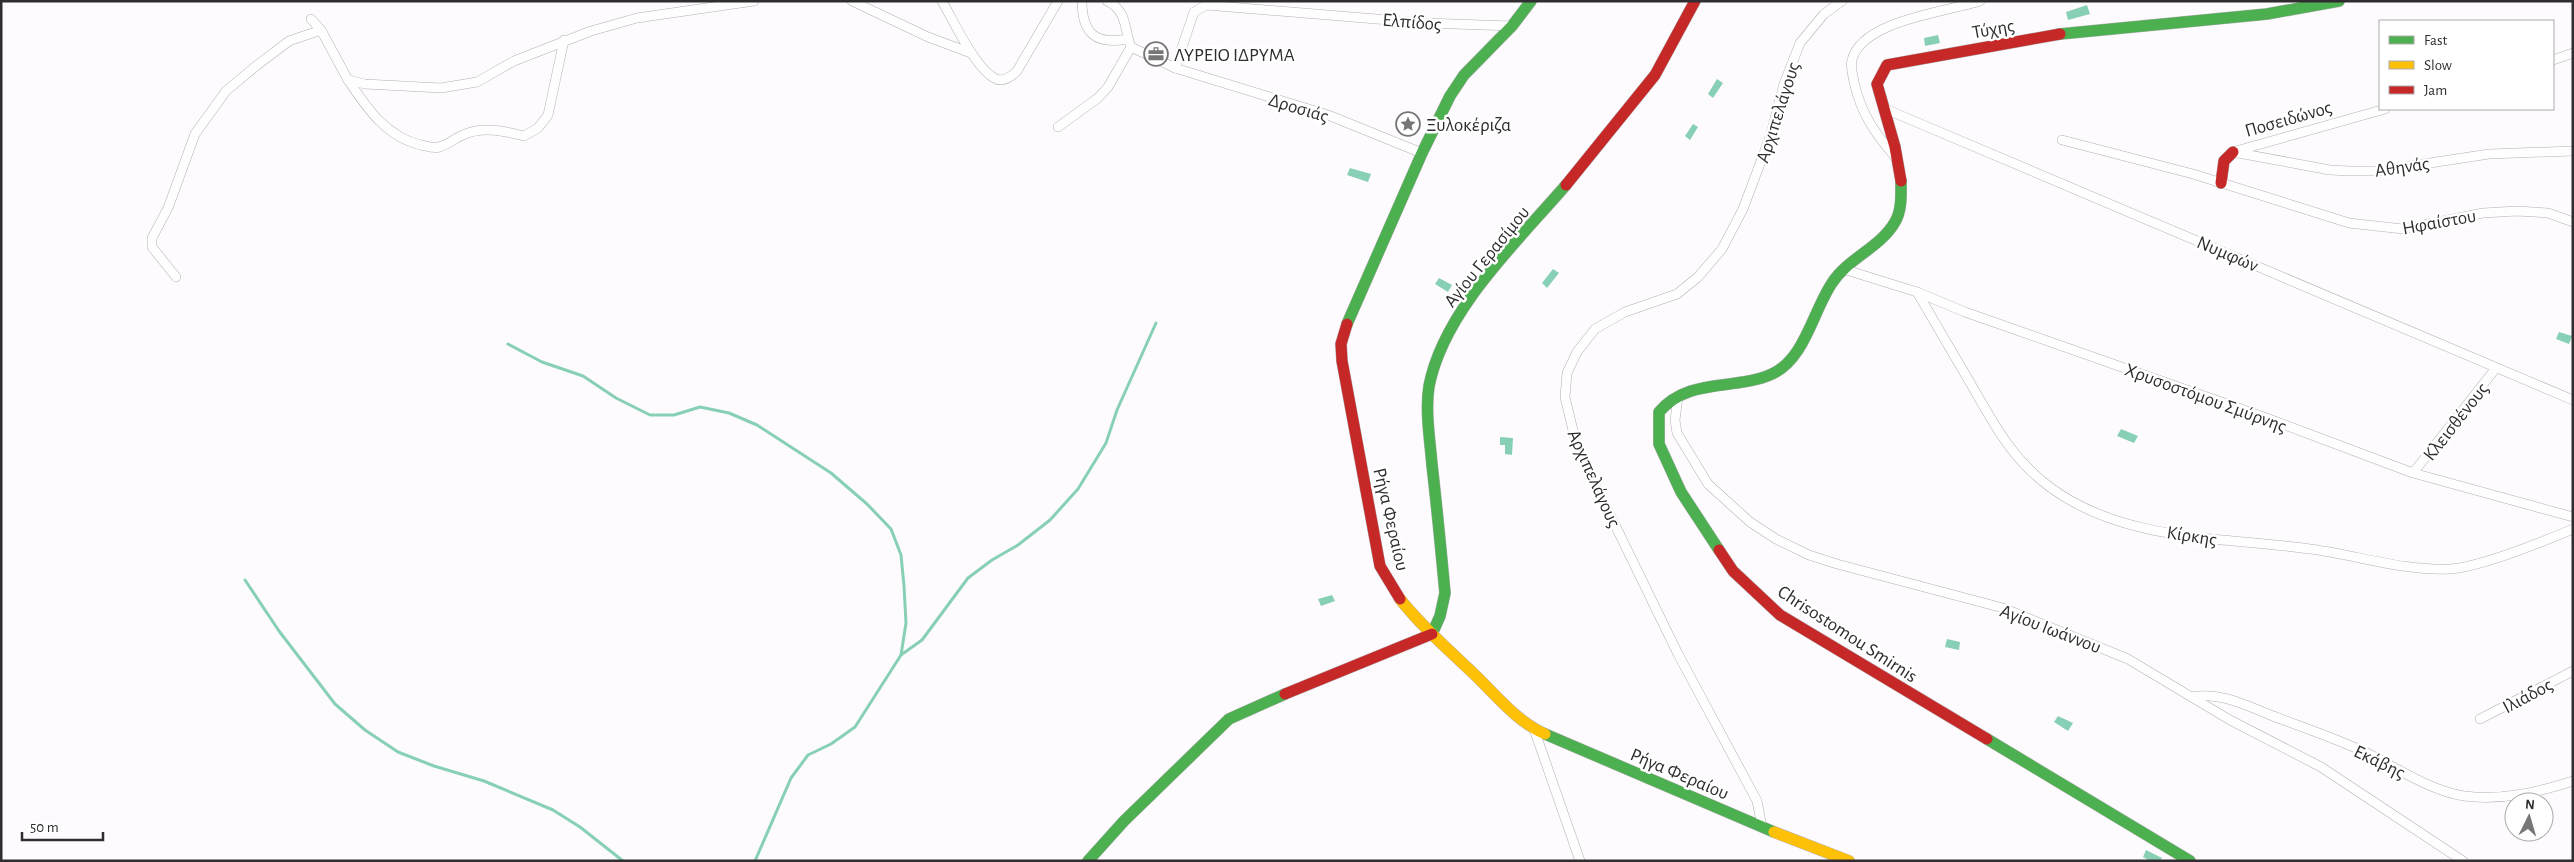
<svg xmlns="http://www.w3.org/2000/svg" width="2574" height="862" font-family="'Alegreya Sans',sans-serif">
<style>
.water{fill:#87d0b5}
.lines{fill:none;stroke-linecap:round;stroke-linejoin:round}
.stream{stroke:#87d0b5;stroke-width:3}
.street-casing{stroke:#b2b0b2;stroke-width:10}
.fast-casing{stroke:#b2b0b2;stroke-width:12}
.slow-casing{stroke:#b2b0b2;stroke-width:12}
.jam-casing{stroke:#b2b0b2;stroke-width:12}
.street{stroke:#fffeff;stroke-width:9}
.fast{stroke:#4caf50;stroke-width:11}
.slow{stroke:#ffc107;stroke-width:11}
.jam{stroke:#c62828;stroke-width:11}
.labels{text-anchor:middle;stroke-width:5;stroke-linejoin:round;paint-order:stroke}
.street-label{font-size:19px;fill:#2f2d2f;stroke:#fff}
.poi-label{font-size:19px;fill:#2f2d2f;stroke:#fff;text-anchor:start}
</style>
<rect width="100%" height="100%" fill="#fefbfe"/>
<!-- water -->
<g class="water">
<path d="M2087,5l3,9 -22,6 -2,-8z"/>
<path d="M1938,35l2,8 -15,3 -1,-8z"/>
<path d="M1717,79l6,4 -10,15 -5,-4z"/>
<path d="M1693,124l5,3 -8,13 -5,-4z"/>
<path d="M1350,168l21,6 -3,8 -21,-7z"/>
<path d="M1553,269l6,4 -12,15 -5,-5z"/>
<path d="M1439,278l13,7 -4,7 -13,-8z"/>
<path d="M2559,332l13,4 -3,8 -13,-5z"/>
<path d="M2121,429l17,7 -4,7 -17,-7z"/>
<path d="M1500,437l13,1 -1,17 -7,-1v-9h-5z"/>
<path d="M1332,595l3,6 -14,5 -3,-7z"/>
<path d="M1947,639l13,3 -1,8 -14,-3z"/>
<path d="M2058,716l15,7 -5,8 -14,-9z"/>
<path d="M2146,850l16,8 -2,3h-10l-7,-4z"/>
</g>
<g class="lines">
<!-- stream -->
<g class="stream">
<path d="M508,344l34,18 41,14 33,22 34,17h24l26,-8 29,6 28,12 74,48 36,31 24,25 10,26 3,31 2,37 -5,32 -46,72 -24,17 -23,11 -17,23 -36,83"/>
<path d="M245,580l34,51 56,73 30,26 33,22 36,14 50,15 69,29 27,17 43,34"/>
<path d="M901,655l21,-15 46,-62 24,-18 26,-15 32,-25 28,-31 28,-46 11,-33 39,-87"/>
</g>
<!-- street casing -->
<g class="street-casing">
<g id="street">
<path d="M852,1l76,36 43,16"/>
<path d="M942,1c11,19 34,69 54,78 8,3 15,-2 21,-8l41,-70"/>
<path d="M1082,1c0,33 14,44 46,38"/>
<path d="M1107,1c21,10 17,29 24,46l44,21 153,47 94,38"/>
<path d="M311,19l10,11 27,50 17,4 76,4 36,-6 37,-21 77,-30 46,-13 117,-17"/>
<path d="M2553,60l20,-7"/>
<path d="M1175,68l19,-56 12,-7 219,18 87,3"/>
<path d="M348,80c19,28 38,57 73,65 6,1 13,4 18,2 9,-2 16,-9 24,-12 19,-9 42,-4 61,1l14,-8 10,-13 16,-75"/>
<path d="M1883,108l690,292"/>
<path d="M1058,127l40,-29 10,-11 23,-40"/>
<path d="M2062,140l131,34 156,49 54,6 80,-16 34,-2 31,2 25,9"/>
<path d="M2236,151l149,-42"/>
<path d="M2233,152l97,18 20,1h27l112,-17 84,-3"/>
<path d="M1897,159c-21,-24 -36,-45 -43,-77 -1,-7 -4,-15 -2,-22 10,-40 95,-48 128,-59"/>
<path d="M1843,269l74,23 48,20 296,104 152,57 160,44"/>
<path d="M176,277l-24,-30v-9l16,-30 27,-74 31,-43 30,-25 33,-25 32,-11"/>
<path d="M1917,292c18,31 37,63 55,94 23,40 40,73 79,102 74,54 173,49 259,61 47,6 92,22 140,20 31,-2 92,-27 123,-40"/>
<path d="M1678,396l-3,24 2,13 31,51 42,38 26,17 33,16 28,9 166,44 125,51 102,61 91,47 142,94"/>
<path d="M2413,473l83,-105"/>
<path d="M2192,697c27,-5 51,7 76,17 33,13 67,24 99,39 30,15 64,38 97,43 38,5 74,-4 109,-15"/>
<path d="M2480,719l93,-48"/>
<path d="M1534,729l46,132"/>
<path d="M1762,827l-5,-26 -79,-147 -101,-207 -12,-50 2,-24 10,-21 18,-23 30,-17 52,-18 21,-17 24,-28 21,-40 27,-72 14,-53 16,-41 24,-29 18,-13"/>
</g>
</g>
<!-- fast casing -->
<g class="fast-casing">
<g id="fast">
<path d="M2060,34l207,-20 72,-13"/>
<path d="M1347,324l75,-171 28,-57 14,-21 48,-49 19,-25"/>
<path d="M1719,550l-38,-58 -22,-48v-32c30,-35 75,-21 113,-38 33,-15 41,-63 60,-91 16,-25 48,-35 63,-61 7,-12 6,-27 6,-41"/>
<path d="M1432,634l8,-18 5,-23c-4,-43 -8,-85 -13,-128 -2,-25 -7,-54 -3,-79 15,-76 88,-144 137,-201"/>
<path d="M1545,734l229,98"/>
<path d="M1987,739l203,122"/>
<path d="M1088,861l36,-40 105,-102 56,-25"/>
</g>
</g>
<!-- slow casing -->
<g class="slow-casing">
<g id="slow">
<path d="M1400,599c22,28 49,51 74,75 21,20 43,48 71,60"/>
<path d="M1774,832l75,29"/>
</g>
</g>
<!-- jam casing -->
<g class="jam-casing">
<g id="jam">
<path d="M1901,181l-6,-34 -18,-63 10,-19 173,-31"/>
<path d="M2221,183l3,-22 9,-9"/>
<path d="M1566,185l89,-110 40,-74"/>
<path d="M1347,324l-6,20 1,17 38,205 20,33"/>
<path d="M1719,550l14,21 47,44 207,124"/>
<path d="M1285,694l147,-60"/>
</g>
</g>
<!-- street -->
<use href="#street" class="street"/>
<!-- fast -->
<use href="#fast" class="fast"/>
<!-- slow -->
<use href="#slow" class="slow"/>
<!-- jam -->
<use href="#jam" class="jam"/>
</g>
<!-- icons -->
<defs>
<g id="office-ring" transform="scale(1.25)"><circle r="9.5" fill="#fff" stroke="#777577" stroke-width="1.5"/><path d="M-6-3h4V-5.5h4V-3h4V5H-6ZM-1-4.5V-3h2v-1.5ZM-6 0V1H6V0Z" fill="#777577"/></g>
<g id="sight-ring" transform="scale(1.25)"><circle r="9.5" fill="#fff" stroke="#777577" stroke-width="1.5"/><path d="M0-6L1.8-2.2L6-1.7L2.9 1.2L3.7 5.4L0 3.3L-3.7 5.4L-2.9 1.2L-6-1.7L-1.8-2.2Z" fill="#777577"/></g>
</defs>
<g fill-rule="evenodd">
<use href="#office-ring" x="1156" y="54"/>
<use href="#sight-ring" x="1408" y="124"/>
</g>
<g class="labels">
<!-- street labels -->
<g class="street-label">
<text transform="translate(1412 21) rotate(5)" y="7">Ελπίδος</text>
<text transform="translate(1993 28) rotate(-10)" y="7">Τύχης</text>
<text transform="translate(1299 107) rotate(17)" y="7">Δροσιάς</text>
<text transform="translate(1777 112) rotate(-72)" y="7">Αρχιπελάγους</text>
<text transform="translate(2288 118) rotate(-16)" y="7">Ποσειδώνος</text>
<text transform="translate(2402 166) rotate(-8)" y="7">Αθηνάς</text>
<text transform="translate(2439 221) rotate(-10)" y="7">Ηφαίστου</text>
<text transform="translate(2228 253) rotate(23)" y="7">Νυμφών</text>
<text transform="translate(1486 256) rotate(-51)" y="7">Αγίου Γερασίμου</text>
<text transform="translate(2206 397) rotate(20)" y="7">Χρυσοστόμου Σμύρνης</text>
<text transform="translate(2455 421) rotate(-52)" y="7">Κλεισθένους</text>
<text transform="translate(1595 478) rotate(66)" y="7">Αρχιπελάγους</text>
<text transform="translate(1392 519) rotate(77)" y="7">Ρήγα Φεραίου</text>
<text transform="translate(2192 535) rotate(9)" y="7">Κίρκης</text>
<text transform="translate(2051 628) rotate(21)" y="7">Αγίου Ιωάννου</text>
<text transform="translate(1848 633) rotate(33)" y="7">Chrisostomou Smirnis</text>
<text transform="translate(2527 695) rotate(-28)" y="7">Ιλιάδος</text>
<text transform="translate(2380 761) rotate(26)" y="7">Εκάβης</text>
<text transform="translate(1680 773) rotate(23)" y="7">Ρήγα Φεραίου</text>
</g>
<!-- poi labels -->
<g class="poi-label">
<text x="1174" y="61">ΛΥΡΕΙΟ ΙΔΡΥΜΑ</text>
<text x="1426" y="131">Ξυλοκέριζα</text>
</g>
</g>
<!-- border -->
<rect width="2574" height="862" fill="none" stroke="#2f2d2f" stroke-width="5"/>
<!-- legend -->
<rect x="2379" y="20" width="175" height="90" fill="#ffffff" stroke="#acabac"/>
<rect x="2389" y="36" width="25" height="8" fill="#4caf50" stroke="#acabac"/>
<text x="2424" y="45" font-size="15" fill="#2f2d2f">Fast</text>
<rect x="2389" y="61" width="25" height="8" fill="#ffc107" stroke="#acabac"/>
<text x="2424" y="70" font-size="15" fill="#2f2d2f">Slow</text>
<rect x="2389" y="86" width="25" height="8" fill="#c62828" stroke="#acabac"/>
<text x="2424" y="95" font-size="15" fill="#2f2d2f">Jam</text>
<!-- north arrow -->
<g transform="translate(2529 817) rotate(5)"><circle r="24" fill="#ffffff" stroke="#acabac"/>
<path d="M0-4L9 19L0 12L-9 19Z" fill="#777577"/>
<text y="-8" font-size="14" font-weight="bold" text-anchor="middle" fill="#2f2d2f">N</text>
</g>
<!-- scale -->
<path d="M22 832v8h81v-8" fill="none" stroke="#2f2d2f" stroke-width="2.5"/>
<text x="30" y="832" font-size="15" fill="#2f2d2f" stroke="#ffffff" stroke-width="4" paint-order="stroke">50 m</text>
</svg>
